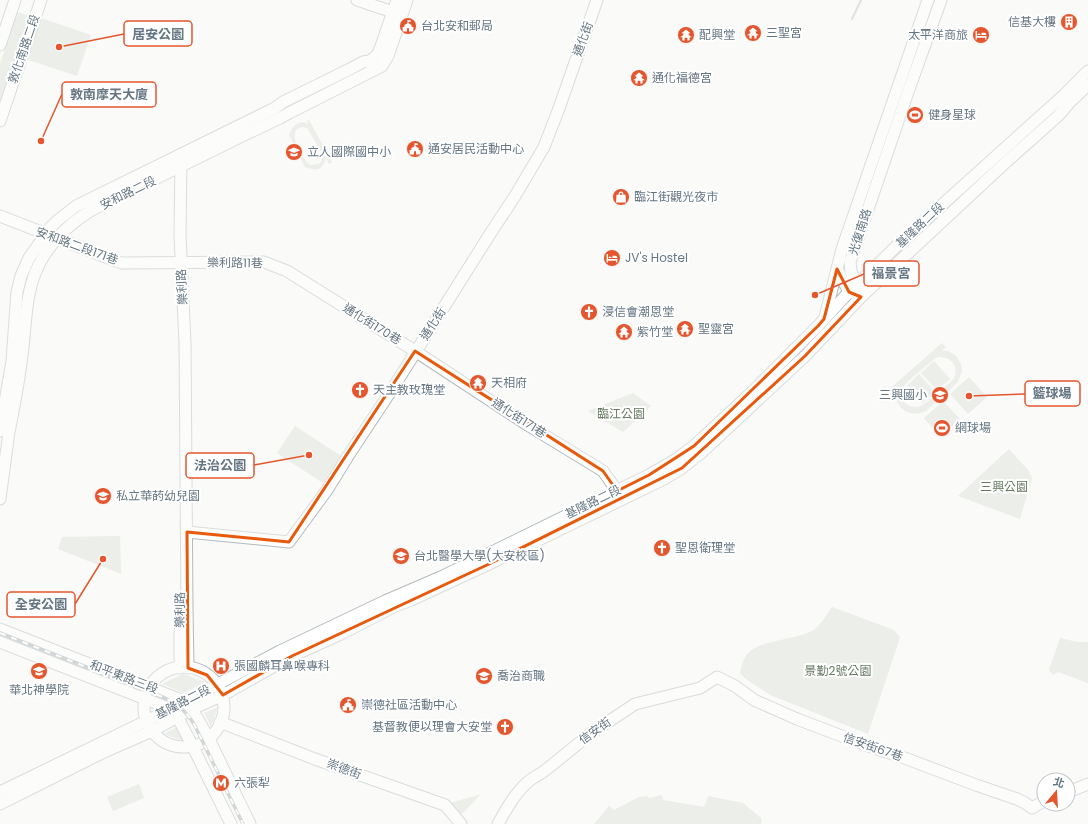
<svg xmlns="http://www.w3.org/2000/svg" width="1088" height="824" font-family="Poppins,'Noto Sans TC',sans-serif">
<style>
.green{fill:#dadfd7;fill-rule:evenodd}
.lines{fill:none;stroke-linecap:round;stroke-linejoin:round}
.stream{stroke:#bbc7cb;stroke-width:2}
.secondary-casing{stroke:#b3babf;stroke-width:13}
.secondary{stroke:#fff;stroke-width:11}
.rail-casing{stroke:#a2aab0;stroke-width:3.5}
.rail{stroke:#fff;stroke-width:2;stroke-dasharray:6;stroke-linecap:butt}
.marked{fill:none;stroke:#e8590c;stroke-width:3;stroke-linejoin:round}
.labels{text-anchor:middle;stroke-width:4;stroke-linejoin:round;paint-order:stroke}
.poi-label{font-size:12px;fill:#657683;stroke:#fff;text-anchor:start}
.street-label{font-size:12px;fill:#657683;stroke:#fff}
.park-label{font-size:12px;fill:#687a64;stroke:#fff}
.leader{fill:none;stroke:#e4572e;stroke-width:1.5}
.callout-dot{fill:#e4572e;stroke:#fff;stroke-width:1.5}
.callout{fill:#fff;stroke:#e4572e;stroke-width:1.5}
.callout-label{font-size:13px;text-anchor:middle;font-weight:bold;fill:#657683}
</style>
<rect width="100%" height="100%" fill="#fafaf8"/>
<!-- green -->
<g class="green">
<path d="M17,12l13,4 -30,90v-42z"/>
<path d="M41,18l50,17 -14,41 -51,-17z"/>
<path d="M309,120l23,42 -3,2 -3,-6c-4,13 -9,13 -21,9l-16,-32c3,-8 9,-16 19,-11l-1,-3zM302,127l5,1 2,3 14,24 -2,7 -2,2 -8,1 -4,-2c-5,-9 -22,-32 -5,-36z"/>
<path d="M942,343l4,4 -4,4h6l8,5 5,8 1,7 -4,11 -32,29c-17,7 -29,-1 -31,-19l-5,4 -4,-4zM938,357c12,-1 22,9 16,21 -2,4 -28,26 -33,28 -5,2 -13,1 -17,-4 -3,-3 -3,-10 -1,-14 3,-7 25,-23 31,-29z"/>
<path d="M934,361l16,18 -13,11 -16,-17z"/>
<path d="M919,374l16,18 -13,11 -15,-17z"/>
<path d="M969,377l18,20 -19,17 -18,-20z"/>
<path d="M633,393l18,13 -28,26 -35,-21z"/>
<path d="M943,401l17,18 -19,18 -17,-19z"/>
<path d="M295,426l46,30 -18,27 -46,-30z"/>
<path d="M1009,449l20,22 3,7 -12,41 -62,-23z"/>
<path d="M120,536l1,38 -63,-25 4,-12z"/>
<path d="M832,607l62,23 6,7 -32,97 -98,-39 -24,-16 -6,-6c1,-7 4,-15 8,-20 13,-13 45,-13 62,-21 9,-4 16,-16 22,-25z"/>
<path d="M1060,638l17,4h11v41l-30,-11 -5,3 -4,-5z"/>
<path d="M183,674l23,8 -22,11 -22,-9z"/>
<path d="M218,707l-7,20 -7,-14z"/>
<path d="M177,727l6,14 -20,-7z"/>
<path d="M139,784l5,14 -31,13 -6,-14z"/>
<path d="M481,794l-22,23 -12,-13z"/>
<path d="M662,795l1,5 41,7 4,-11 35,7 19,16 -1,2 1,1 -1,2h-167l15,-18 5,4 25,-13 9,-1 1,2z"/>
</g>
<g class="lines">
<!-- stream -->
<path class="stream" d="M852,19l9,-19"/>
<!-- secondary casing -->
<g class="secondary-casing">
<g id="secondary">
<path d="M357,0l42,14"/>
<path d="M0,45l15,-45"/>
<path d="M0,121l41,-121"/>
<path d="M181,160l-1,75 5,108 2,266 1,59"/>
<path d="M0,216l121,47 143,-1 23,9 128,80 111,73 77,47 14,20"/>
<path d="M859,290l-2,-6 -6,-12 -1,-10 58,-170 33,-92"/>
<path d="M855,294l-6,-2 -12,-23 5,-20 86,-249"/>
<path d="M825,317l12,-48"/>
<path d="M0,431l12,-70 5,-69 4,-16 8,-18 12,-17 4,-8 12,-12 19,-15 199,-98 8,-6 67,-33 13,-7 7,-1 6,-5 3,-4 18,-52"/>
<path d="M0,499c3,-22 6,-45 9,-67 5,-25 10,-51 13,-77 4,-28 3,-58 14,-84 11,-26 30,-45 54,-60l152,-75 38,-18 9,-5 93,-47 6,-10 19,-56"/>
<path d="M187,532l102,10 38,-52 21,-34 43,-65 99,-157 25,-38 29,-49 14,-36 39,-111"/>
<path d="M0,629l184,72 8,8 16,28 42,87"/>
<path d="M180,630v38"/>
<path d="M0,642l171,67 6,7 13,25 41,83"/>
<circle cx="184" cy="707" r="40"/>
<path d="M220,722l95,37 130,46 16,19"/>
<path d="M0,792l171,-83 109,-58 105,-50 58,-25 206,-101 26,-15 19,-14 59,-55 65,-65 31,-34 55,-53 160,-144 24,-24"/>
<path d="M1068,792l20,-8"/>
<path d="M0,804l104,-52 48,-21 40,-22 31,-14 69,-39 51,-23 50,-26 18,-7 78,-36 175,-85 18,-11 19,-15 104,-97 56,-59 144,-134 53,-47 12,-14 18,-17"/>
<path d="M498,824c9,-16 19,-35 35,-46 5,-3 9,-5 14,-9l43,-35 45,-30 65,-16 17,-11 18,9 19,14 43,19 71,27 34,11 74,28 41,14 8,4 7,5 12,-7"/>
</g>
</g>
<!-- secondary -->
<use href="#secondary" class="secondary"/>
<!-- rail casing -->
<g class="rail-casing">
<path id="rail" d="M0,633l165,65c13,6 22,14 29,26l49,100"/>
</g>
<!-- rail -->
<use href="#rail" class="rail"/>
</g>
<!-- marked area -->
<path d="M0 0H1088V824H0ZM837,269l12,23 12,5 -56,59 -123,112 -193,96 -197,92 -69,39 -16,-20 -19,-7 -1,-136 102,10 126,-191 188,120 14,20 32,-16 45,-29 124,-120 6,-7z" fill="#fafaf8" fill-opacity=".55" fill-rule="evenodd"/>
<path class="marked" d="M837,269l12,23 12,5 -56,59 -123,112 -193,96 -197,92 -69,39 -16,-20 -19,-7 -1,-136 102,10 126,-191 188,120 14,20 32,-16 45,-29 124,-120 6,-7z"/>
<!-- icons -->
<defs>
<g id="building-disc" transform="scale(0.9)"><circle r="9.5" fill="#e4572e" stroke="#fff"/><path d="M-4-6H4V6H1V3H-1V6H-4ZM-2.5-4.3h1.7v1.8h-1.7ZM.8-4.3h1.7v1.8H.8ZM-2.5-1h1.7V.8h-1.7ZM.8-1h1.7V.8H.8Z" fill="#fff"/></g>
<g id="civic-disc" transform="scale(0.9)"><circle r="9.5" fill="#e4572e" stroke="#fff"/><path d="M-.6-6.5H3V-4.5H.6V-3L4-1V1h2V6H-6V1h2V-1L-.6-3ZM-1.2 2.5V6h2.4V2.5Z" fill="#fff"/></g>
<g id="temple-disc" transform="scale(0.9)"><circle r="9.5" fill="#e4572e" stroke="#fff"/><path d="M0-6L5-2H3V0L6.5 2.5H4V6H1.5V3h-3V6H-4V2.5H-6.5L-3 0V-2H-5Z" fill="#fff"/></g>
<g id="hotel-disc" transform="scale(0.9)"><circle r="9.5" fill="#e4572e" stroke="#fff"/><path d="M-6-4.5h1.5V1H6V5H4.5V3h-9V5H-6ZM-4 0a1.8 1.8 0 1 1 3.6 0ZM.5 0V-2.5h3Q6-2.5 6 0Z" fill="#fff"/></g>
<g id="stadium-disc" transform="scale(0.9)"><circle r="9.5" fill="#e4572e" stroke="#fff"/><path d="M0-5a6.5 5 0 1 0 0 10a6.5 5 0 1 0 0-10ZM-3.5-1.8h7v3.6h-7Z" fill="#fff"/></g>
<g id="school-disc" transform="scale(0.9)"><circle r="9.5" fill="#e4572e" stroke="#fff"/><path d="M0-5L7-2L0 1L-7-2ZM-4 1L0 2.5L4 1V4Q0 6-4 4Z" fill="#fff"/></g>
<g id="shop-disc" transform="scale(0.9)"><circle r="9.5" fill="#e4572e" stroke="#fff"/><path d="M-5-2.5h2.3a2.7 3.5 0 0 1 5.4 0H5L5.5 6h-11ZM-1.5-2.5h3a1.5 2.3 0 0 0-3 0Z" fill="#fff"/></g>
<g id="church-disc" transform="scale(0.9)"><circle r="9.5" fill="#e4572e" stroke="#fff"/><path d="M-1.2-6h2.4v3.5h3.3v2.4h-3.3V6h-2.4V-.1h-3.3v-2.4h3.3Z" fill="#fff"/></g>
<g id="university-disc" transform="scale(0.9)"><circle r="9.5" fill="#e4572e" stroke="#fff"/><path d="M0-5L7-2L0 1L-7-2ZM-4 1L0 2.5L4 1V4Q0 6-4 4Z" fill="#fff"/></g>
<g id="hospital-disc" transform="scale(0.9)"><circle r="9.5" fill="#e4572e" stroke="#fff"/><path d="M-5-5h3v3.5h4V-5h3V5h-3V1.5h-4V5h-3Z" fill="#fff"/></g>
<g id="metro-disc" transform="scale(0.9)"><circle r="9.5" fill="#e4572e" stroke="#fff"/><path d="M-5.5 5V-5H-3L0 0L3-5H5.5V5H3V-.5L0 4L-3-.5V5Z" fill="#fff"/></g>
</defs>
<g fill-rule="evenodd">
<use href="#building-disc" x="1069" y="22"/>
<use href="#civic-disc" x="408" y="26"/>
<use href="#temple-disc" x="753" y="33"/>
<use href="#temple-disc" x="686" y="35"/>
<use href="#hotel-disc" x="981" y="35"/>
<use href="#temple-disc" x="639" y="78"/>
<use href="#stadium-disc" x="915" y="115"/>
<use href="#civic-disc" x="415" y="149"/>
<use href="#school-disc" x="294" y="152"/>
<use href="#shop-disc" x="621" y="197"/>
<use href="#hotel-disc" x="612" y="258"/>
<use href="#church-disc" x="589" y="312"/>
<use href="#temple-disc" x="685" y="329"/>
<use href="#temple-disc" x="624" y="332"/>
<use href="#temple-disc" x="478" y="383"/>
<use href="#church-disc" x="360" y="390"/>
<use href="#school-disc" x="940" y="395"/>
<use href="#stadium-disc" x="942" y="428"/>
<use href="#school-disc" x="103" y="496"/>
<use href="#church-disc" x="662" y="548"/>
<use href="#university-disc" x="401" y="556"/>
<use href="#hospital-disc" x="221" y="666"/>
<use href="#school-disc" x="39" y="671"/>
<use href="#school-disc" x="484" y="676"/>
<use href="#civic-disc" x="348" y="705"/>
<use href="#church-disc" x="505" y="727"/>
<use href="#metro-disc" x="221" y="783"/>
</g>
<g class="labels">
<!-- poi labels -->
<g class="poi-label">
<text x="1056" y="26" text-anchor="end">信基大樓</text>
<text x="421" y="30">台北安和郵局</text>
<text x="766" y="37">三聖宮</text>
<text x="699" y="39">配興堂</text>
<text x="968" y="39" text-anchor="end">太平洋商旅</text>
<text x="652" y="82">通化福德宮</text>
<text x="928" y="119">健身星球</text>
<text x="428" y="153">通安居民活動中心</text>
<text x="307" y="156">立人國際國中小</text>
<text x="634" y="201">臨江街觀光夜市</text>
<text x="625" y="262">JV's Hostel</text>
<text x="602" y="316">浸信會潮恩堂</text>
<text x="698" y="333">聖靈宮</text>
<text x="637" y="336">紫竹堂</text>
<text x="491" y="387">天相府</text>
<text x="373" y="394">天主教玫瑰堂</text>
<text x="927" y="399" text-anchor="end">三興國小</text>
<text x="955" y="432">網球場</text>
<text x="116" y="500">私立華菂幼兒園</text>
<text x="675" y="552">聖恩衛理堂</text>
<text x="414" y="560">台北醫學大學(大安校區)</text>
<text x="234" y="670">張國麟耳鼻喉專科</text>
<text x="497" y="680">喬治商職</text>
<text x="39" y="694" text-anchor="middle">華北神學院</text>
<text x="361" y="709">崇德社區活動中心</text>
<text x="492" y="731" text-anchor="end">基督教便以理會大安堂</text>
<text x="234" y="787">六張犁</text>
</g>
<!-- street labels -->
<g class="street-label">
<text transform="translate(583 39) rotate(-70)" y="4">通化街</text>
<text transform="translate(24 49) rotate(-71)" y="4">敦化南路二段</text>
<text transform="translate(128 193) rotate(-26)" y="4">安和路二段</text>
<text transform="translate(920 225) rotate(-43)" y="4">基隆路二段</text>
<text transform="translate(860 232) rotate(-72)" y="4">光復南路</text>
<text transform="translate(77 246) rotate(20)" y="4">安和路二段171巷</text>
<text transform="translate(235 263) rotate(1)" y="4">樂利路11巷</text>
<text transform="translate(182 287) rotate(-93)" y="4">樂利路</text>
<text transform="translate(372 324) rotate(32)" y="4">通化街170巷</text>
<text transform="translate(433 324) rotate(-57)" y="4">通化街</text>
<text transform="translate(519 418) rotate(33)" y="4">通化街171巷</text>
<text transform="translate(593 502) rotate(-26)" y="4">基隆路二段</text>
<text transform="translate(180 610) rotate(-89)" y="4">樂利路</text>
<text transform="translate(124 677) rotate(21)" y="4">和平東路三段</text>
<text transform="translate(183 702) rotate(-27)" y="4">基隆路二段</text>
<text transform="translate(595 731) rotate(-36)" y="4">信安街</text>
<text transform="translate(873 747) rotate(19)" y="4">信安街67巷</text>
<text transform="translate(344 769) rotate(20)" y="4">崇德街</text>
</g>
<!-- park labels -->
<g class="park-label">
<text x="621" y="418">臨江公園</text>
<text x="1004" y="491">三興公園</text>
<text x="838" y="675">景勤2號公園</text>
</g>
</g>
<!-- callouts -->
<path class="leader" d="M59 47L124 34M41 141L62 94M815 295L864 274M969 396L1025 394M309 455L254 465M103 559L75 604"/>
<g class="callout-dot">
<circle cx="59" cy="47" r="4"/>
<circle cx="41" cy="141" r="4"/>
<circle cx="815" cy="295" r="4"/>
<circle cx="969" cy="396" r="4"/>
<circle cx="309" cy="455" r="4"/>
<circle cx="103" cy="559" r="4"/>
</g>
<g class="callout">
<rect x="124" y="21" width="68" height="25" rx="4"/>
<rect x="62" y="82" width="94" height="25" rx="4"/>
<rect x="864" y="261" width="55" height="25" rx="4"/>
<rect x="1025" y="381" width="55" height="25" rx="4"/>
<rect x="186" y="453" width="68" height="25" rx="4"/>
<rect x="7" y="592" width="68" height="25" rx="4"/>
</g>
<g class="callout-label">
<text x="158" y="39">居安公園</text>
<text x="109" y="99">敦南摩天大廈</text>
<text x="891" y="278">福景宮</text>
<text x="1052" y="398">籃球場</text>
<text x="220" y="470">法治公園</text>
<text x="41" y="609">全安公園</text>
</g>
<!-- north arrow -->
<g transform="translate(1056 792) rotate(18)"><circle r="19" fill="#ffffff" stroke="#c1c8cd"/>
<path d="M0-3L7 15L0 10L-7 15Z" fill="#e4572e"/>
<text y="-6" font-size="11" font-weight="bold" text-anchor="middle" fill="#657683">北</text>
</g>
</svg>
